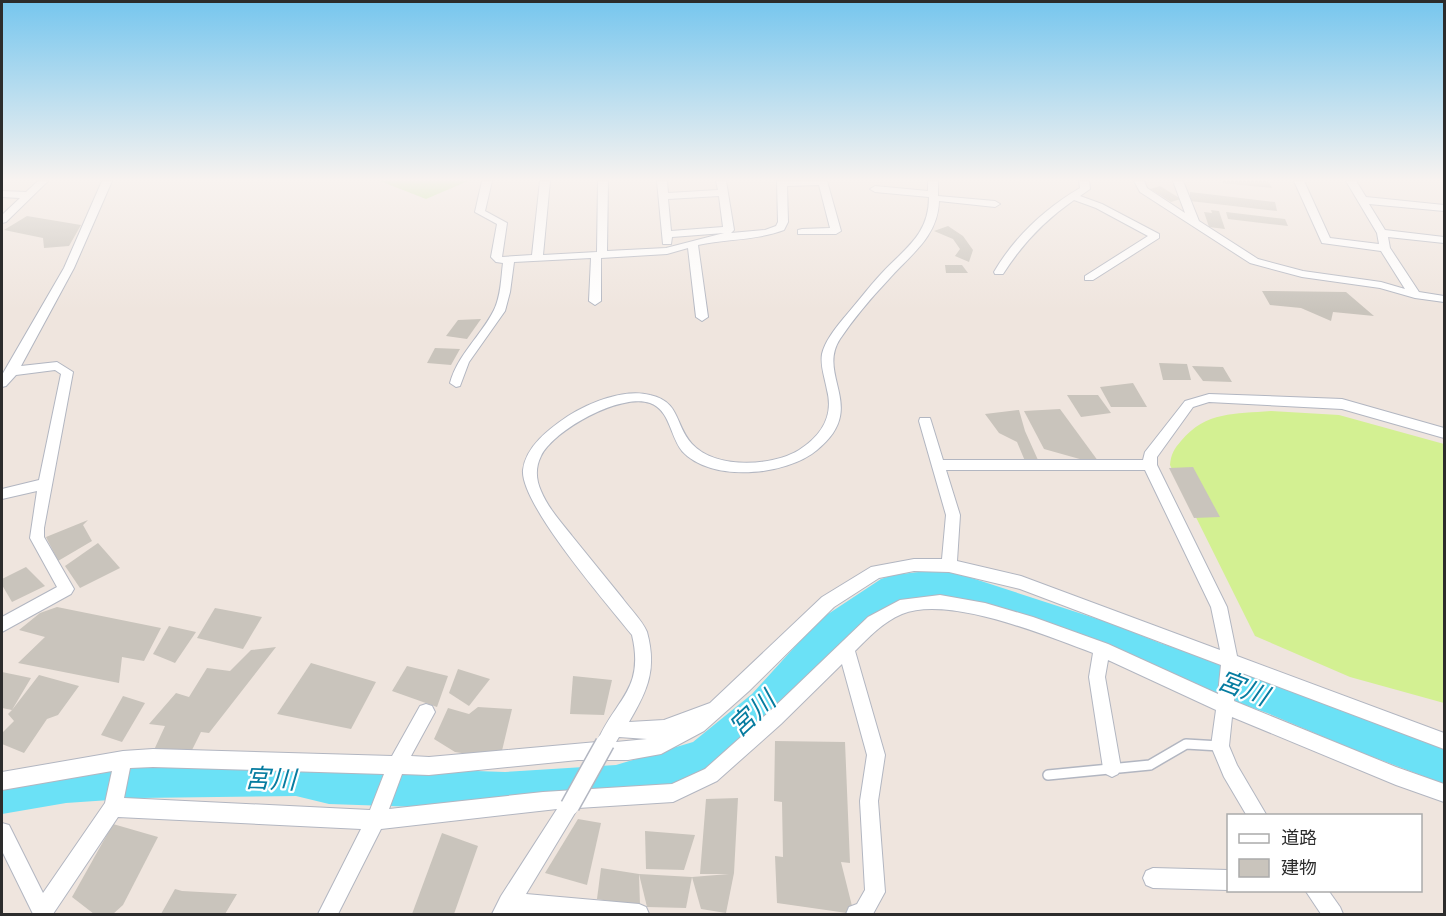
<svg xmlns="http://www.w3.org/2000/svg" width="1446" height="916" font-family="Arial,'Noto Sans JP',sans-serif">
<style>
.green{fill:#bce897}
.pitch{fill:#d3f092}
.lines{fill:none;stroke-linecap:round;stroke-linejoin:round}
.river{fill:#6be1f6;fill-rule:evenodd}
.building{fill:#c9c4bc}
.service-casing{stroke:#b2b6c1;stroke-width:12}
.minor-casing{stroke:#b2b6c1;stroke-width:2}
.service{stroke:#fff;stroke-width:9}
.minor{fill:#fff;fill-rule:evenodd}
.minor-bridge-casing{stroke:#b2b6c1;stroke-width:21;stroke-linecap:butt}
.minor-bridge{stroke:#fff;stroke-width:18}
.labels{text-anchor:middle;stroke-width:4.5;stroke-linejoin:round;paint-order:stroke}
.near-water-label{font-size:26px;font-style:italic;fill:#067ca0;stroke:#fff}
</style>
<rect width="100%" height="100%" fill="#efe5de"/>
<!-- green -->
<path class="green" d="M380,181h88l-42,18z"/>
<!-- pitch -->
<path class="pitch" d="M1271,411l68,4 105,29v259l-94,-26 -95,-41 -85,-171c1,-11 4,-16 11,-24 25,-30 54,-27 90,-30z"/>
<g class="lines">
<!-- river -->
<path class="river" d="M944,569l169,55 47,19 112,38 172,65v38l-87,-33 -90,-38 -126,-45 -37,-17 -160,-54 -44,5 -57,40 -65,76 -62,53 -100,32 -111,7 -176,-6 -33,-8 -157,2 -73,5 -64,11v-38l64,-11 73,-5 157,-2 33,8 176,6 111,-7 77,-23 59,-48 67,-74 62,-41 12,-4z"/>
</g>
<!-- building -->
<g class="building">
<path d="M1222,181h46l4,7 -50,-5z"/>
<path d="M1160,186l21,13 -10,3 -21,-13z"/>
<path d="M1190,192l85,10 2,9 -87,-10z"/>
<path d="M1211,210l8,1 6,18 -16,-2 -5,-15 8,1z"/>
<path d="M1226,212l59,7 3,7 -60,-7z"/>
<path d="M27,216l54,9 -12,21 -25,2 -1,-10 -39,-8z"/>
<path d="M948,226l15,10 10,14 -4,12 -14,-6 5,-7 -7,-10 -19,-8z"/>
<path d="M945,265h17l6,8h-22z"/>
<path d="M1262,291l84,1 28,24 -41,-4 -2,9 -30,-13 -31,-3z"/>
<path d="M481,319l-14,20 -21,-3 12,-16z"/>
<path d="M435,348l25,1 -9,16 -24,-2z"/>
<path d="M1159,363l28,1 4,16h-28z"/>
<path d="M1192,366l31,1 9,15 -29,-1z"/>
<path d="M1133,383l14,24h-36l-11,-20z"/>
<path d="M1067,395h31l13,18 -30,4z"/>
<path d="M1060,409l41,56 -57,-16 -20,-38z"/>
<path d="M1019,410l6,21 13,29 -13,1 -8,-19 -18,-9 -14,-19z"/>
<path d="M1193,467l27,50 -26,1 -25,-50z"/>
<path d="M88,520l-5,5 9,16 -34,20 -12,-24z"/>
<path d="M98,543l22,25 -40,20 -15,-22z"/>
<path d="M26,567l19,19 -33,16 -10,-17v-6z"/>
<path d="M57,607l104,21 -17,33 -22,-4 -3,26 -101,-20 27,-26 -26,-7 21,-17z"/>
<path d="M215,608l47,9 -19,32 -46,-11z"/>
<path d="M169,626l27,6 -21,31 -22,-9z"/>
<path d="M276,647l-67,86 -8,-1 -10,20 -37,-2 11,-24 -16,-2 27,-31 13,4 18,-29 23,3 21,-21z"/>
<path d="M311,663l65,19 -25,47 -74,-15z"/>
<path d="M407,666l41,10 -11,31 -45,-16z"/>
<path d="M458,669l32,10 -21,27 -20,-13z"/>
<path d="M2,672l29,6 -19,32 27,-35 40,11 -21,29 -11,4 -23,34 -22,-9v-11l12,-12 -6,-7 4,-4 -10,-2z"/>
<path d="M573,676l39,4 -8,35 -34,-1z"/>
<path d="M123,696l22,7 -23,39 -21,-7z"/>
<path d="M478,707l34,2 -12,50 -45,-7 -21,-13 14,-31 21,6z"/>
<path d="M775,741l70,1 5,121 -9,-1 13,52 -77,-11 -2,-47 8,1 -1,-55 -8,-1z"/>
<path d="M738,798l-4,75 -8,40 -25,-4 -9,-32 37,-3h-29l6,-75z"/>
<path d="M578,819l23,4 -14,62 -42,-12z"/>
<path d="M113,824l45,13 -35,68 -10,9h-19l-22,-17z"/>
<path d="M645,831l50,4 -11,35 -38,-1z"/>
<path d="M442,833l36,13 -24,68h-42z"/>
<path d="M601,868l38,6 1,32 -43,-7z"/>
<path d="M639,874l53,3 -6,31 -39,-1z"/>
<path d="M175,889l7,2 55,3 -12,20h-64z"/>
</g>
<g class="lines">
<!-- service casing -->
<g class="service-casing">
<path id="service" d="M1048,775l102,-10 36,-21 34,2"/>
</g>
<!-- minor casing -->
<g class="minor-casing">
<g id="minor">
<path d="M38,181h10l-42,41 -4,1v-8l18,-17 -18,-1v-6l24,1z"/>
<path d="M102,181h10l-38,87 -53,98 36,-4 16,10 -29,156v9l30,52 -3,5 -69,38v-15l55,-30 -27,-49 7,-47 -35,8v-10l37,-9 22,-106 -6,-4 -39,5 -10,11 -4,1v-12l62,-107z"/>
<path d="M482,181h10l-7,30 22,12 -5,34 30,-2 8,-74h10l-7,74 54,-3 1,-71h10l-1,70 59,-3 58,-15 -52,4 -1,7h-8l-6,-63h10l1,12 50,-3 -2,-9h10l8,49 -3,3 34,-3 11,-4 2,-4 -1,-41h50l14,50 -5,3h-38v-4l4,-1 28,-1 -11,-43 -32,1 1,36 -4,8c-26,10 -58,9 -86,15l10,72 -6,4 -6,-4 -8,-69 -21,6 -66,4v43l-6,4 -6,-4 2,-43 -77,4 -4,30 -5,19 -36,51 -9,24 -4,1 -6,-4c8,-29 31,-47 44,-73 7,-14 7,-32 9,-47l-7,-1 -5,-5 6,-33 -22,-12zM719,196l4,31 -52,4 -3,-32z"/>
<path d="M928,181h10v15l57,5 5,3 -5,3 -56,-6c-1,36 -29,54 -50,78 -17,18 -35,39 -49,60 -24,37 29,69 -23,111 -31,26 -106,33 -135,1 -12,-15 -12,-41 -32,-48 -30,-10 -96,27 -109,53 -6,12 -5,24 0,35 7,17 20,31 31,45 17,21 34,42 51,63 8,11 19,21 24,33 10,37 1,58 -18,90l35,-2 46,-17 112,-106 49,-30 43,-8h28l4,-44 -27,-94 1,-3h10l1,3 12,39h200l2,-8 40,-51 24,-7 133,5 102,29v10l-102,-29 -133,-7 -16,5 -36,50v8l70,142 10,49 207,77v16l-207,-78 -3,30 162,66 48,17v18l-48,-17 -164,-68 -3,29 8,19 30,51h-20l-23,-39 -13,-31 5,-36 -108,-50 -3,17 16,91 -3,6 -6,3 -6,-3 -3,-6 -14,-91 4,-24c-46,-17 -144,-58 -191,-39 -19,8 -33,23 -47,37l30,104 -7,46 7,91 -12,22h-27l3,-7 8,-3 8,-14 -5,-89 7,-46 -25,-91 -61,60 -64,57 -44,21 -95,6 -52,86 113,10 7,3 3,7h-157l9,-18 56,-87 -176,20 -43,85h-20l43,-85 -243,-12 -65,97h-20l-31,-63v-28l7,2 34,68 62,-90 7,-32 -110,19v-18l121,-21 30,-2 239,7 28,-50 6,-2 6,2 3,6 -24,44 18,1 168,-15c18,-43 48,-52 35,-107 -24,-30 -112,-131 -109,-165 3,-24 26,-41 45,-54 21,-13 56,-28 82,-21 31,7 24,29 42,49 23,25 79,23 107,6 22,-14 35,-34 28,-60 -2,-12 -7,-24 -5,-36 3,-13 13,-25 21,-35 13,-15 25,-31 38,-45 24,-26 48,-39 48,-77l-54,-5 -5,-3 5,-3 53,5zM946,470h199l66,137 9,43 -199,-74 -64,-15 3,-46zM914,571l35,1 71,17 201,76 -3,29 -110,-50 -75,-27 -48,-14 -45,-8 -40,5 -32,17 -99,95 -64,57 -33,15 -129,8 -154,17 13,-35 27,1 149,-15h50l33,-6 43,-23 45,-40 85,-84 45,-29zM619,737l28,2 -31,3zM153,767l231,7 -14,36 -246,-12 6,-30z"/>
<path d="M1079,181h10l1,8 -10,7 22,8 57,30v4l-66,42h-8v-4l63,-40 -52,-28 -22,-8c-30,21 -52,44 -71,74h-8l-1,-2c21,-36 52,-64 86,-84z"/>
<path d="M1134,181h10l3,7 38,25 -12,-32h10l16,40 59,38 45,12 78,11 24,7 -24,-38 -59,-8 -28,-62h10l26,57 49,6 -2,-11 -31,-52h10l10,16 78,8v6l-75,-7 16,26 59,7v6l-56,-6 2,11 29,44 25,4v6l-29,-4 -35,-10 -78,-11 -52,-14 -110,-71z"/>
<path d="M1153,868l75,2v20l-75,-2 -7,-3 -3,-7 3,-7z"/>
<path d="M1305,890h23l12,17 3,7h-22z"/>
</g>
</g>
<!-- service -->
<use href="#service" class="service"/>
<!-- minor -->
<use href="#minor" class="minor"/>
<!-- minor-bridge casing -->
<g class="minor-bridge-casing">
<path id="minor-bridge" d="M570,806l35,-63"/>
</g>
<!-- minor-bridge -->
<use href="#minor-bridge" class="minor-bridge"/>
</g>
<!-- sky -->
<linearGradient id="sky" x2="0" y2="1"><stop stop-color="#76c6ee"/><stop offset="0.58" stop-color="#f8f3f0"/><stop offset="1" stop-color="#f8f3f0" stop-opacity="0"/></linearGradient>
<rect width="1446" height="310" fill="url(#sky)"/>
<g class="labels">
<!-- near-water labels -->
<g class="near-water-label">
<text transform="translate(1243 688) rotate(21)" y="9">宮川</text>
<text transform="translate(752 714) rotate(-43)" y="9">宮川</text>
<text transform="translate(270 779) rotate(2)" y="9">宮川</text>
</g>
</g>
<!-- border -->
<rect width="1446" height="916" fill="none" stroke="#2c2c2c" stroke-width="6"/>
<!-- legend -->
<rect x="1227" y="814" width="195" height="78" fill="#ffffff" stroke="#ababab" stroke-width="1.5"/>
<rect x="1239" y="834" width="30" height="9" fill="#ffffff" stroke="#ababab" stroke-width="1.5"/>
<text x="1281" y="844" font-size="18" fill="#2c2c2c">道路</text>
<rect x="1239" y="859" width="30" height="18" fill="#c9c4bc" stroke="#ababab" stroke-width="1.5"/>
<text x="1281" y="874" font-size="18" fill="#2c2c2c">建物</text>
</svg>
